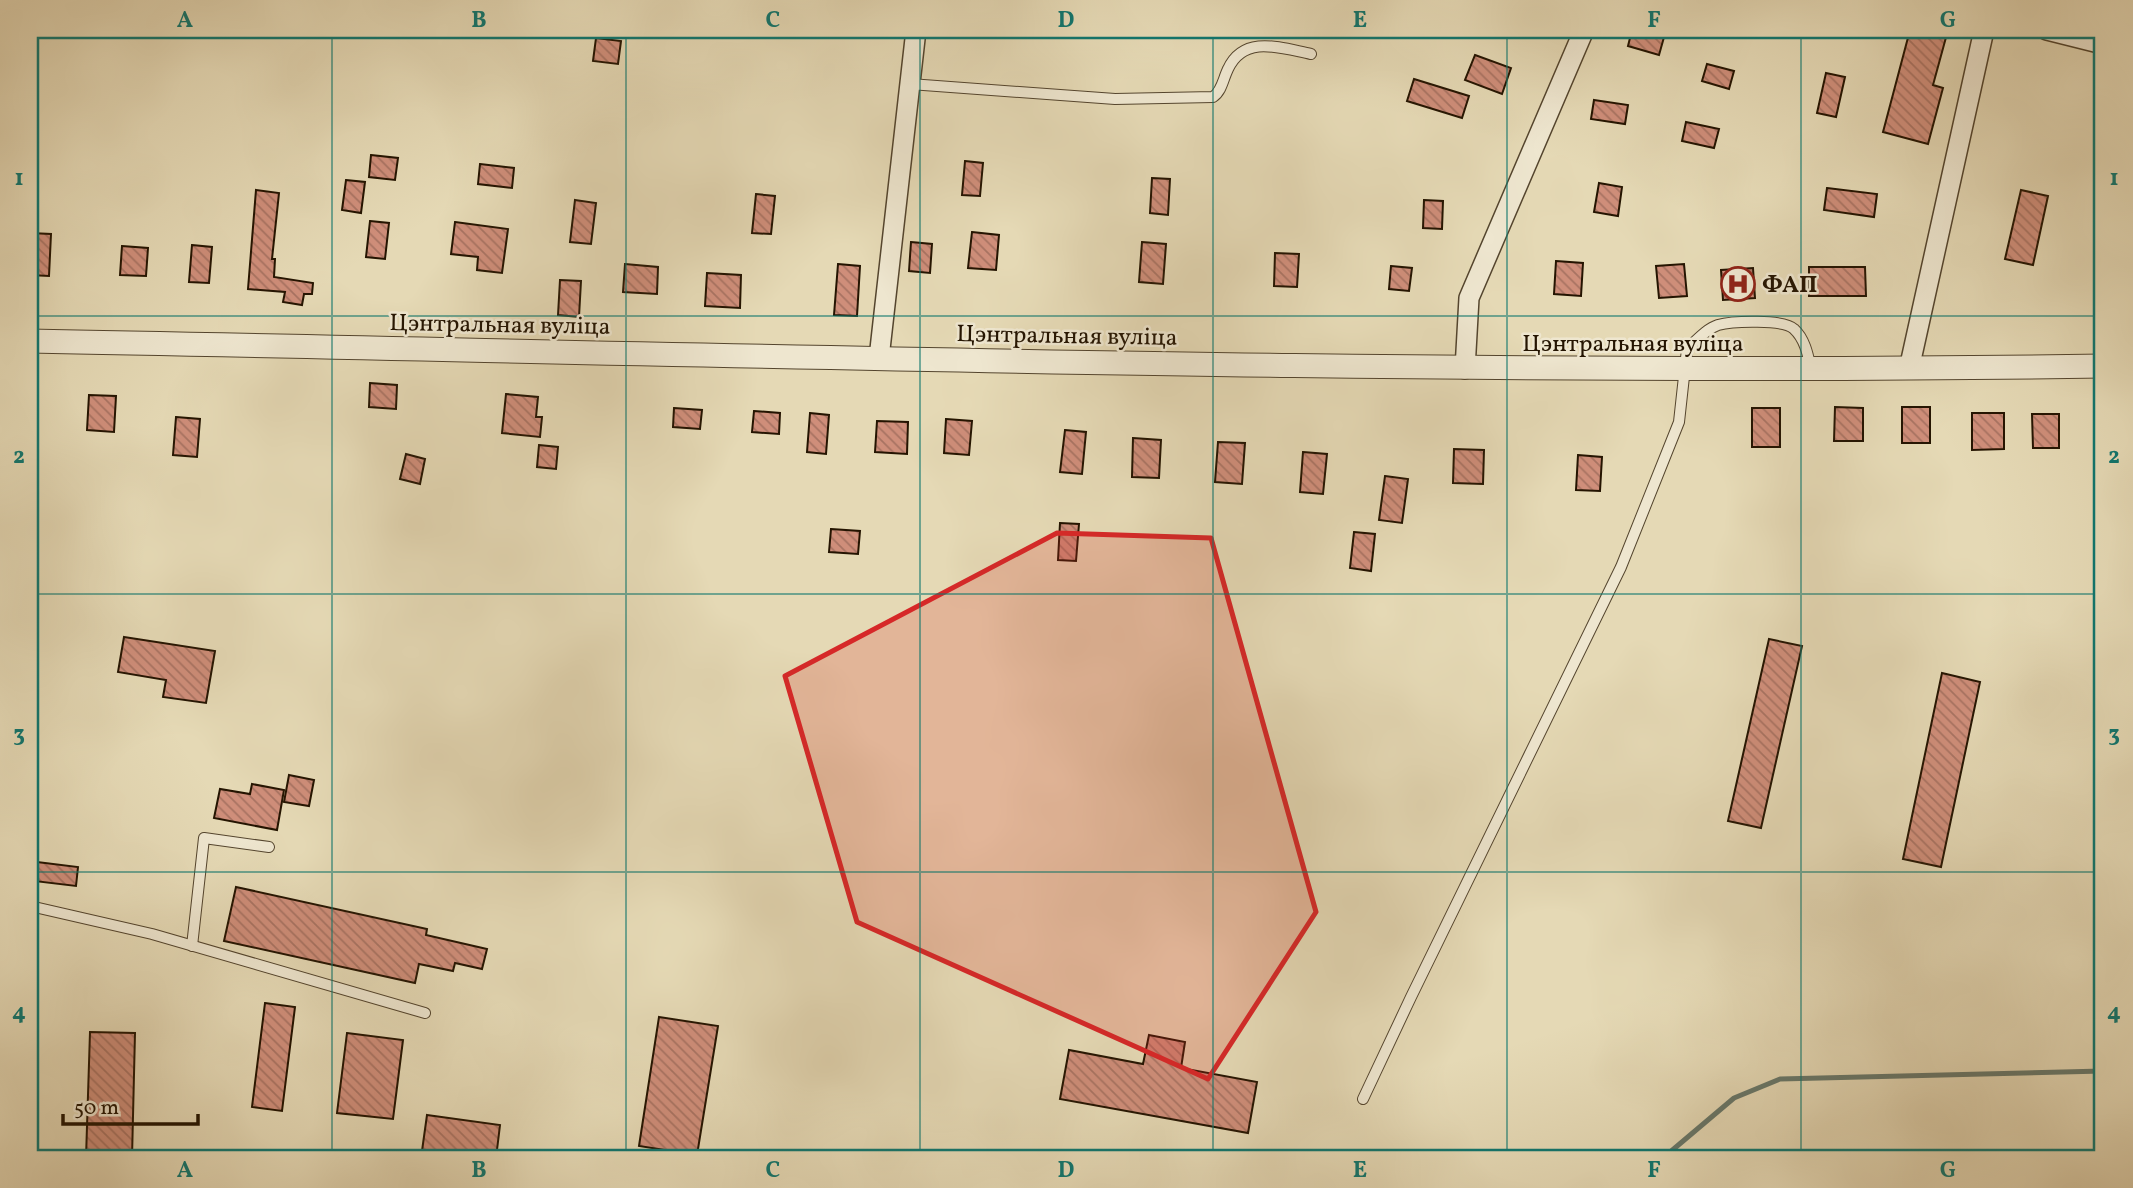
<svg xmlns="http://www.w3.org/2000/svg" width="2133" height="1188" font-family="Vollkorn,serif">
<style>
.lines{fill:none;stroke-linecap:round;stroke-linejoin:round}
.stream{stroke:#68786b;stroke-width:5}
.building{fill:url(#building-back-hatch);stroke:#241401;stroke-width:2}
.service-casing{stroke:#54452e;stroke-width:12}
.minor-casing{stroke:#54452e;stroke-width:22}
.tertiary-casing{stroke:#54452e;stroke-width:25}
.service{stroke:#eee6cf;stroke-width:10}
.minor{stroke:#eee6cf;stroke-width:19}
.tertiary{stroke:#eee6cf;stroke-width:23}
.marked{fill:#d62828;fill-opacity:0.2;stroke:#d62828;stroke-width:5;stroke-linejoin:round}
.grid{fill:none;stroke:#0f766e;stroke-width:2;stroke-opacity:0.55}
.labels{text-anchor:middle;stroke-width:5;stroke-linejoin:round;paint-order:stroke}
.poi-label{font-size:24px;font-weight:bold;fill:#241401;stroke:#eee6cf;text-anchor:start}
.street-label{font-size:24px;fill:#241401;stroke:#eee6cf}
.neatline{fill:none;stroke:#0f766e;stroke-width:2.5}
.grid-label{font-size:23px;text-anchor:middle;font-weight:bold;fill:#0f766e}
</style>
<defs>
<pattern id="building-back-hatch" width="6" height="6" patternUnits="userSpaceOnUse" patternTransform="scale(1.75)"><rect width="6" height="6" fill="#cf8e7a"/><path d="M-1 5l2 2M0 0l6 6M5-1l2 2" fill="none" stroke="#a87362"/></pattern>
</defs>
<rect width="100%" height="100%" fill="#e5d9b5"/>
<filter id="stains"><feTurbulence type="fractalNoise" baseFrequency=".00286" numOctaves="4"/><feColorMatrix values="0 0 0 0 .2 0 0 0 0 .09 0 0 0 0 .02 0 0 0 .5 -.17"/></filter>
<radialGradient id="worn" r=".72"><stop offset=".6" stop-color="#630" stop-opacity="0"/><stop offset="1" stop-color="#630" stop-opacity=".3"/></radialGradient>
<g class="lines">
<!-- stream -->
<path class="stream" d="M1663,1158l71,-60 46,-19 323,-8"/>
</g>
<!-- building -->
<g class="building">
<path d="M1632,30h34l-7,25 -31,-9z"/>
<path d="M1910,30h38l-15,55 10,3 -15,56 -45,-12z"/>
<path d="M596,38l25,3 -3,23 -25,-3z"/>
<path d="M1475,55l36,13 -9,26 -37,-14z"/>
<path d="M1707,64l27,7 -5,18 -27,-8z"/>
<path d="M1826,73l19,4 -9,40 -19,-4z"/>
<path d="M1414,79l55,17 -7,22 -55,-17z"/>
<path d="M1594,100l34,5 -3,19 -34,-5z"/>
<path d="M1686,122l33,7 -5,19 -32,-7z"/>
<path d="M371,155l27,3 -3,22 -26,-3z"/>
<path d="M965,161l18,2 -3,33 -18,-1z"/>
<path d="M480,164l34,4 -2,20 -34,-4z"/>
<path d="M1152,178l18,1 -2,36 -18,-2z"/>
<path d="M346,180l19,2 -4,31 -19,-3z"/>
<path d="M1599,183l23,4 -4,29 -24,-4z"/>
<path d="M1827,188l50,6 -3,23 -50,-7z"/>
<path d="M256,190l23,3 -7,66h3l-1,18 39,6 -1,11h-8l-2,11 -19,-3 2,-10 -37,-3z"/>
<path d="M2021,190l27,6 -15,69 -28,-6z"/>
<path d="M756,194l19,2 -4,38 -19,-1z"/>
<path d="M575,200l21,3 -5,41 -21,-2z"/>
<path d="M1424,200l19,1 -1,28 -19,-1z"/>
<path d="M370,221l19,2 -4,36 -19,-2z"/>
<path d="M455,222l53,7 -6,44 -25,-3 1,-13 -27,-3z"/>
<path d="M972,232l27,3 -3,35 -28,-2z"/>
<path d="M30,233l21,1 -2,42 -19,-1z"/>
<path d="M911,242l21,2 -2,29 -21,-2z"/>
<path d="M1142,242l24,2 -3,40 -24,-2z"/>
<path d="M192,245l20,2 -3,36 -20,-1z"/>
<path d="M122,246l26,2 -2,28 -26,-1z"/>
<path d="M1275,253l24,1 -2,33 -23,-1z"/>
<path d="M1556,261l27,2 -2,33 -27,-2z"/>
<path d="M625,264l33,3 -1,27 -34,-2z"/>
<path d="M838,264l22,2 -3,50 -23,-1z"/>
<path d="M1684,264l3,32 -28,2 -3,-32z"/>
<path d="M1391,266l21,2 -3,23 -20,-2z"/>
<path d="M1809,267h56l1,29h-57z"/>
<path d="M1753,268l2,30 -32,2 -2,-30z"/>
<path d="M707,273l34,2 -1,33 -35,-2z"/>
<path d="M560,280l21,1 -2,36 -21,-2z"/>
<path d="M370,383l27,2 -1,24 -27,-2z"/>
<path d="M506,394l32,3 -2,20h6l-2,20 -38,-4z"/>
<path d="M89,395l27,1 -2,36 -27,-2z"/>
<path d="M1835,407l28,1v33h-29z"/>
<rect x="1902" y="407" width="28" height="36"/>
<path d="M674,408l28,2 -2,19 -27,-2z"/>
<rect x="1752" y="408" width="28" height="39"/>
<path d="M754,411l26,2 -1,21 -27,-2z"/>
<path d="M810,413l19,2 -3,39 -19,-2z"/>
<path d="M1972,413h32v36l-32,1z"/>
<path d="M2032,414h27v34h-26z"/>
<path d="M176,417l24,2 -3,38 -24,-2z"/>
<path d="M946,419l26,2 -3,34 -25,-2z"/>
<path d="M877,421l31,1 -1,32 -32,-2z"/>
<path d="M1065,430l21,2 -4,42 -22,-2z"/>
<path d="M1133,438l28,2 -2,38 -27,-1z"/>
<path d="M1218,442l27,1 -3,41 -27,-2z"/>
<path d="M539,445l19,2 -2,22 -19,-2z"/>
<path d="M1454,449l30,1 -1,34 -30,-1z"/>
<path d="M1303,452l24,2 -4,40 -23,-2z"/>
<path d="M406,454l19,5 -5,25 -20,-5z"/>
<path d="M1578,455l24,2 -2,34 -24,-1z"/>
<path d="M1385,476l23,3 -6,44 -23,-3z"/>
<path d="M1060,523l19,1 -3,37 -18,-1z"/>
<path d="M831,529l29,2 -2,23 -29,-2z"/>
<path d="M1354,532l21,2 -4,37 -21,-3z"/>
<path d="M124,637l91,14 -9,52 -43,-6 3,-17 -48,-8z"/>
<path d="M1769,639l33,7 -41,182 -33,-7z"/>
<path d="M1942,673l38,9 -39,185 -38,-8z"/>
<path d="M289,775l25,5 -5,26 -25,-4z"/>
<path d="M252,784l32,6 -7,40 -63,-12 6,-29 30,5z"/>
<path d="M37,862l41,5 -2,19 -42,-5z"/>
<path d="M236,887l191,42 -1,6 61,14 -5,20 -27,-6 -2,8 -34,-7 -4,19 -191,-42z"/>
<path d="M265,1003l30,4 -13,104 -30,-4z"/>
<path d="M659,1017l59,9 -21,129 -58,-9z"/>
<path d="M90,1032l45,1 -3,125h-46z"/>
<path d="M347,1033l56,7 -10,79 -56,-6z"/>
<path d="M1149,1035l36,7 -4,26 76,14 -9,51 -188,-34 9,-49 74,14z"/>
<path d="M427,1115l73,10 -4,33h-27l-47,-7z"/>
</g>
<g class="lines">
<!-- service casing -->
<g class="service-casing">
<g id="service">
<path d="M910,84l205,15 98,-2c9,-6 10,-18 15,-28 16,-35 53,-21 83,-15"/>
<path d="M30,906l122,28 273,79"/>
<path d="M192,946l12,-108 65,9"/>
<path d="M1363,1099l48,-102 210,-430 58,-145 8,-73c9,-8 19,-20 31,-24 14,-4 66,-6 76,4 11,10 14,26 17,40"/>
</g>
</g>
<!-- minor casing -->
<g class="minor-casing">
<g id="minor">
<path d="M2047,30l56,14"/>
<path d="M879,358l37,-328"/>
<path d="M1465,369l4,-71 115,-268"/>
<path d="M1909,369l75,-339"/>
</g>
</g>
<!-- tertiary casing -->
<g class="tertiary-casing">
<path id="tertiary" d="M30,341c691,13 1382,35 2073,25"/>
</g>
<!-- service -->
<use href="#service" class="service"/>
<!-- minor -->
<use href="#minor" class="minor"/>
<!-- tertiary -->
<use href="#tertiary" class="tertiary"/>
</g>
<!-- marked area -->
<path class="marked" d="M1057,533l154,5 105,374 -108,167 -351,-157 -72,-246z"/>
<!-- grid -->
<path class="grid" d="M332,30v1128M626,30v1128M920,30v1128M1213,30v1128M1507,30v1128M1801,30v1128M30,316h2073M30,594h2073M30,872h2073"/>
<!-- icons -->
<defs>
<g id="hospital-ring" transform="scale(1.75)"><circle r="9.5" fill="#eee6cf" stroke="#8f2418" stroke-width="1.5"/><path d="M-5-5h3v3.5h4V-5h3V5h-3V1.5h-4V5h-3Z" fill="#8f2418"/></g>
</defs>
<g fill-rule="evenodd">
<use href="#hospital-ring" x="1738" y="284"/>
</g>
<g class="labels">
<!-- poi labels -->
<g class="poi-label">
<text x="1762" y="292">ФАП</text>
</g>
<!-- street labels -->
<g class="street-label">
<text transform="translate(500 324) rotate(1)" y="8">Цэнтральная вуліца</text>
<text transform="translate(1067 335) rotate(1)" y="8">Цэнтральная вуліца</text>
<text x="1633" y="351">Цэнтральная вуліца</text>
</g>
</g>
<!-- margin -->
<rect width="2133" height="1188" fill="none" stroke="#e5d9b5" stroke-width="77"/>
<!-- scale -->
<path d="M63 1114v10h135v-10" fill="none" stroke="#241401" stroke-width="3.5"/>
<text x="74" y="1114" font-size="21" fill="#241401" stroke="#eee6cf" stroke-width="5" paint-order="stroke">50 m</text>
<rect x="38" y="38" width="2056" height="1112" class="neatline"/>
<g class="grid-label">
<text x="185" y="27">A</text>
<text x="479" y="27">B</text>
<text x="773" y="27">C</text>
<text x="1066" y="27">D</text>
<text x="1360" y="27">E</text>
<text x="1654" y="27">F</text>
<text x="1948" y="27">G</text>
<text x="19" y="185">1</text>
<text x="2114" y="185">1</text>
<text x="19" y="463">2</text>
<text x="2114" y="463">2</text>
<text x="19" y="741">3</text>
<text x="2114" y="741">3</text>
<text x="19" y="1019">4</text>
<text x="2114" y="1019">4</text>
<text x="185" y="1177">A</text>
<text x="479" y="1177">B</text>
<text x="773" y="1177">C</text>
<text x="1066" y="1177">D</text>
<text x="1360" y="1177">E</text>
<text x="1654" y="1177">F</text>
<text x="1948" y="1177">G</text>
</g>
<rect width="100%" height="100%" filter="url(#stains)"/>
<rect width="100%" height="100%" fill="url(#worn)"/>
</svg>
